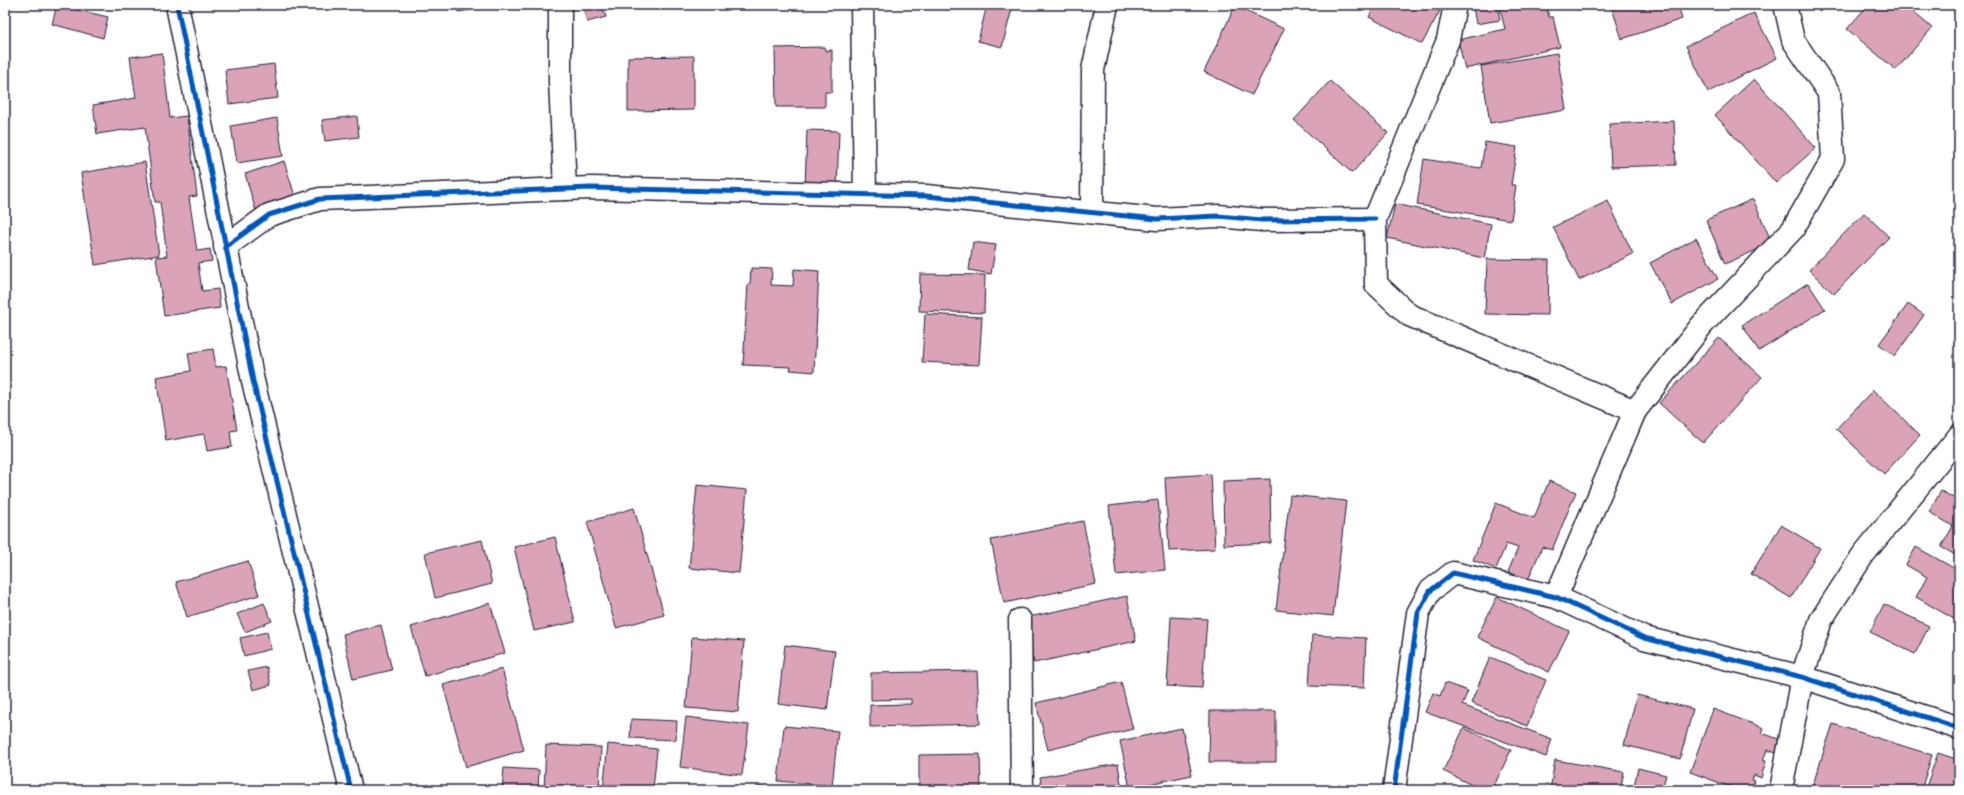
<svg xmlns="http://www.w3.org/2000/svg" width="1964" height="795" font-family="'Indie Flower',sans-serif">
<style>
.building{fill:#daa3b8;stroke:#22223b}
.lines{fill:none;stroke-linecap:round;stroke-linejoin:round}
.minor-casing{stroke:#22223b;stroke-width:25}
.minor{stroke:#fff;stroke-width:22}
.cycleway-casing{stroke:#fff;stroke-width:8}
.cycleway{stroke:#0057b8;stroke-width:5}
</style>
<rect width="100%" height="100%" fill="#fff"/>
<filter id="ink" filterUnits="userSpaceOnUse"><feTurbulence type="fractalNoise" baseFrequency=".025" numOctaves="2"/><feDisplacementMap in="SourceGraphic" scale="8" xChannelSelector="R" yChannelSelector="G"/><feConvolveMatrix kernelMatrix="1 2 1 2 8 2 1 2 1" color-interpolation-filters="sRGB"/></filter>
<g filter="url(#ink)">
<!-- building -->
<g class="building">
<path d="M57,5l51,12 -5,21 -51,-14z"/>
<path d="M457,5h46l-45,7z"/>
<path d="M582,5h20l4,12 -19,5z"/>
<path d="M987,5h26l-11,42 -24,-6z"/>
<path d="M1375,5h64l3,2 -20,37 -53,-27z"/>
<path d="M1483,5h14l3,15 -24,4 -3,-17z"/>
<path d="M1499,5h47l3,12h4l7,30 -95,22 -7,-29 47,-11z"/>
<path d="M1611,5h67l4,14 -60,20z"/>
<path d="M1868,5h37l27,23 -36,42 -49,-41z"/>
<path d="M1235,6l49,23 -32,66 -48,-23z"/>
<path d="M5,7l4,1 -4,12z"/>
<path d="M1754,13l23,45 -69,34 -22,-46z"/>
<path d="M825,47v4l7,-1v42h-7v15h-49l-1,-59z"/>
<path d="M162,53l8,65 17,-2 10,80 -8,1 8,54 13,-2 2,12 -14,2 4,28 16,-2 2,19 -56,8 -8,-59 11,-1 -7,-54h-5l-10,-75 -48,7 -4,-29 43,-7 -6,-41z"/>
<path d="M1557,53l9,57 -76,13 -9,-57z"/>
<path d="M694,56v54l-66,1v-54z"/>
<path d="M274,64l4,34 -49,6 -4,-34z"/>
<path d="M1754,79l62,69 -40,35 -61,-68z"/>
<path d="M1330,81l58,52 -36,40 -58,-53z"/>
<path d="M357,116l2,21 -34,4 -3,-21z"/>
<path d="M277,118l6,38 -46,7 -6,-37z"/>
<path d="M1674,121l2,44 -65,2 -2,-43z"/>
<path d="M807,130l32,1 -2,59 -32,-2z"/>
<path d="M1485,142l32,5 -6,38h5l-5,35 -94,-15 7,-46 57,9z"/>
<path d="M284,161l12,38 -40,12 -11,-37z"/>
<path d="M145,162l14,93 -64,10 -14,-92z"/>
<path d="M1753,199l19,44 -47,21 -19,-44z"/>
<path d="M1608,201l25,53 -54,26 -26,-53z"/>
<path d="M1395,204l96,20 -7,34 -97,-20z"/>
<path d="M1864,213l25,24 -55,57 -25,-24z"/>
<path d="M1696,238l22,41 -46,25 -22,-41z"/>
<path d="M973,242l23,3 -5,29 -22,-4z"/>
<path d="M1487,259l62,1 -1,55 -63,-1z"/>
<path d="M751,268l21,1 -1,16 22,1 1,-17 25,2 -5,101 -24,-2 1,-3 -48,-2 5,-81h2z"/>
<path d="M920,274l65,1 -1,38 -65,-2z"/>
<path d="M1808,283l17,26 -66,42 -17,-26z"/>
<path d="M1908,304l16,11 -29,41 -16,-12z"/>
<path d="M925,314l57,3 -3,48 -57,-3z"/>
<path d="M1719,338l43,39 -59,66 -44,-40z"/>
<path d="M213,349l3,18 10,-1 11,64 -7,1 2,16 -25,4 -3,-17 -38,7 -10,-64 35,-6 -3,-18z"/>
<path d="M1873,390l47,45 -36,39 -48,-45z"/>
<path d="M1211,474l4,75 -46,2 -4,-74z"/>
<path d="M1270,479l1,64 -47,2 -1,-64z"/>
<path d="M1549,481l27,11 -24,58 -10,-3 -14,33 -20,-8 10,-24 -12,-4 -10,25 -23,-9 23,-57 38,15z"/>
<path d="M697,485l50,5 -8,83 -50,-5z"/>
<path d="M1941,491l18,10v56l-18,-10 12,-21 -24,-14z"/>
<path d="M1290,495l56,6 -13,115 -57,-6z"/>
<path d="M1158,500l7,70 -49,5 -7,-69z"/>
<path d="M634,508l30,107 -48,13 -29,-106z"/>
<path d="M1083,521l13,63 -92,19 -13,-63z"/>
<path d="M1781,525l39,23 -29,50 -40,-24z"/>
<path d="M555,537l20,85 -41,9 -20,-84z"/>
<path d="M482,540l10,44 -57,14 -10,-45z"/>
<path d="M1916,547l43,24v51l-43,-25 11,-20 -21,-12z"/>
<path d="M248,561l11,34 -72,22 -11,-35z"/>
<path d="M1127,596l9,45 -102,22 -10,-45z"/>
<path d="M1497,597l72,34 -20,41 -72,-35z"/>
<path d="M264,603l8,18 -27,11 -8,-18z"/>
<path d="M490,603l15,50 -80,23 -14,-49z"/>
<path d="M1884,604l45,22 -14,28 -45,-22z"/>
<path d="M1171,617l36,2 -5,69 -35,-2z"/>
<path d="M381,625l11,45 -39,9 -10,-45z"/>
<path d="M267,632l4,17 -27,7 -4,-18z"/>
<path d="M1312,635l54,3 -2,50 -55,-2z"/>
<path d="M692,637l52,4 -6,71 -52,-4z"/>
<path d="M785,645l50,6 -8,59 -49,-6z"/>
<path d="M1490,657l56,23 -19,46 -56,-23z"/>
<path d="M267,667l4,18 -18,5 -5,-19z"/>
<path d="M502,669l22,81 -58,17 -23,-82z"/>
<path d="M977,671l3,53 -110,3v-22l41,-1v-5l-40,1v-27z"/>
<path d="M1121,682l12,47 -85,21 -12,-47z"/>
<path d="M1445,683l23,8 -6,14 90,34 -6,18 -121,-45 8,-19 7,3z"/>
<path d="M1637,695l56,14 -13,50 -56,-14z"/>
<path d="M1713,709l51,19 -2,5 22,8 -5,13 -12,-4 -4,10 3,1 -5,17 -7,-3 -2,5 3,1 -4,9h-12l-49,-18z"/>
<path d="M1210,711h66v51h-67z"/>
<path d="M686,717l63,8 -7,50 -62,-8z"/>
<path d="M631,719l46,2 -1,19 -46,-2z"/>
<path d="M1833,724l99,31 -11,35h-110z"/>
<path d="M784,726l54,5 -6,55 -54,-5z"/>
<path d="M1182,728l10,47 -62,13 -10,-47z"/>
<path d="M1464,728l47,22 -19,40h-10l-39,-19z"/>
<path d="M608,744l49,5 -4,41h-50z"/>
<path d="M546,745l55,2 -2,43h-55z"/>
<path d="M1938,753l21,7v30h-34z"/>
<path d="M980,754l1,36h-62v-35z"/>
<path d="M1555,760l69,12 -4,18h-70z"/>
<path d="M1118,764l4,26h-80l-2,-13z"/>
<path d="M504,768l35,2 -1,20h-36z"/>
<path d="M1638,768l28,7 -4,15h-29z"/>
<path d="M757,786l56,4h-56z"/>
</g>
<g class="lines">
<!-- minor casing -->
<g class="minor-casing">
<g id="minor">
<path d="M177,5l76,376 98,409"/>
<path d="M560,5v76l5,108"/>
<path d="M862,5l3,189"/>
<path d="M1455,5l-7,35 -73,179 1,65 33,31 226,96"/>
<path d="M1092,212l1,-142 14,-65"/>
<path d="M225,247l44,-32 51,-16 271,-11 335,8 231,23 61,-3 44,4 113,-1"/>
<path d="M1556,597l79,-186 67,-86 91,-96 40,-70 -4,-66 -36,-53 -8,-35"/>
<path d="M1020,620l2,170"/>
<path d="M1394,790l24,-177 12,-22 23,-18 103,24 88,41 158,39 157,51"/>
<path d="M1781,790l21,-113 19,-57 42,-65 96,-119"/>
</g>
</g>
<!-- minor -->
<use href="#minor" class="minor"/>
<!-- cycleway casing -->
<g class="cycleway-casing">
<g id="cycleway">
<path d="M177,5l76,376 98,409"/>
<path d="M225,247l44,-32 51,-16 271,-11 335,8 231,23 61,-3 44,4 113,-1"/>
<path d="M1394,790l24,-177 12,-22 23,-18 103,24 88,41 158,39 157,51"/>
</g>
</g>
<!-- cycleway -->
<use href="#cycleway" class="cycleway"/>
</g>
</g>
<!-- margin -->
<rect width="1964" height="795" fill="none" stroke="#fff" stroke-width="20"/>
<rect x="10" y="10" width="1944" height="775" fill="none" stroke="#22223b" stroke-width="1.5" filter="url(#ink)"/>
</svg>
